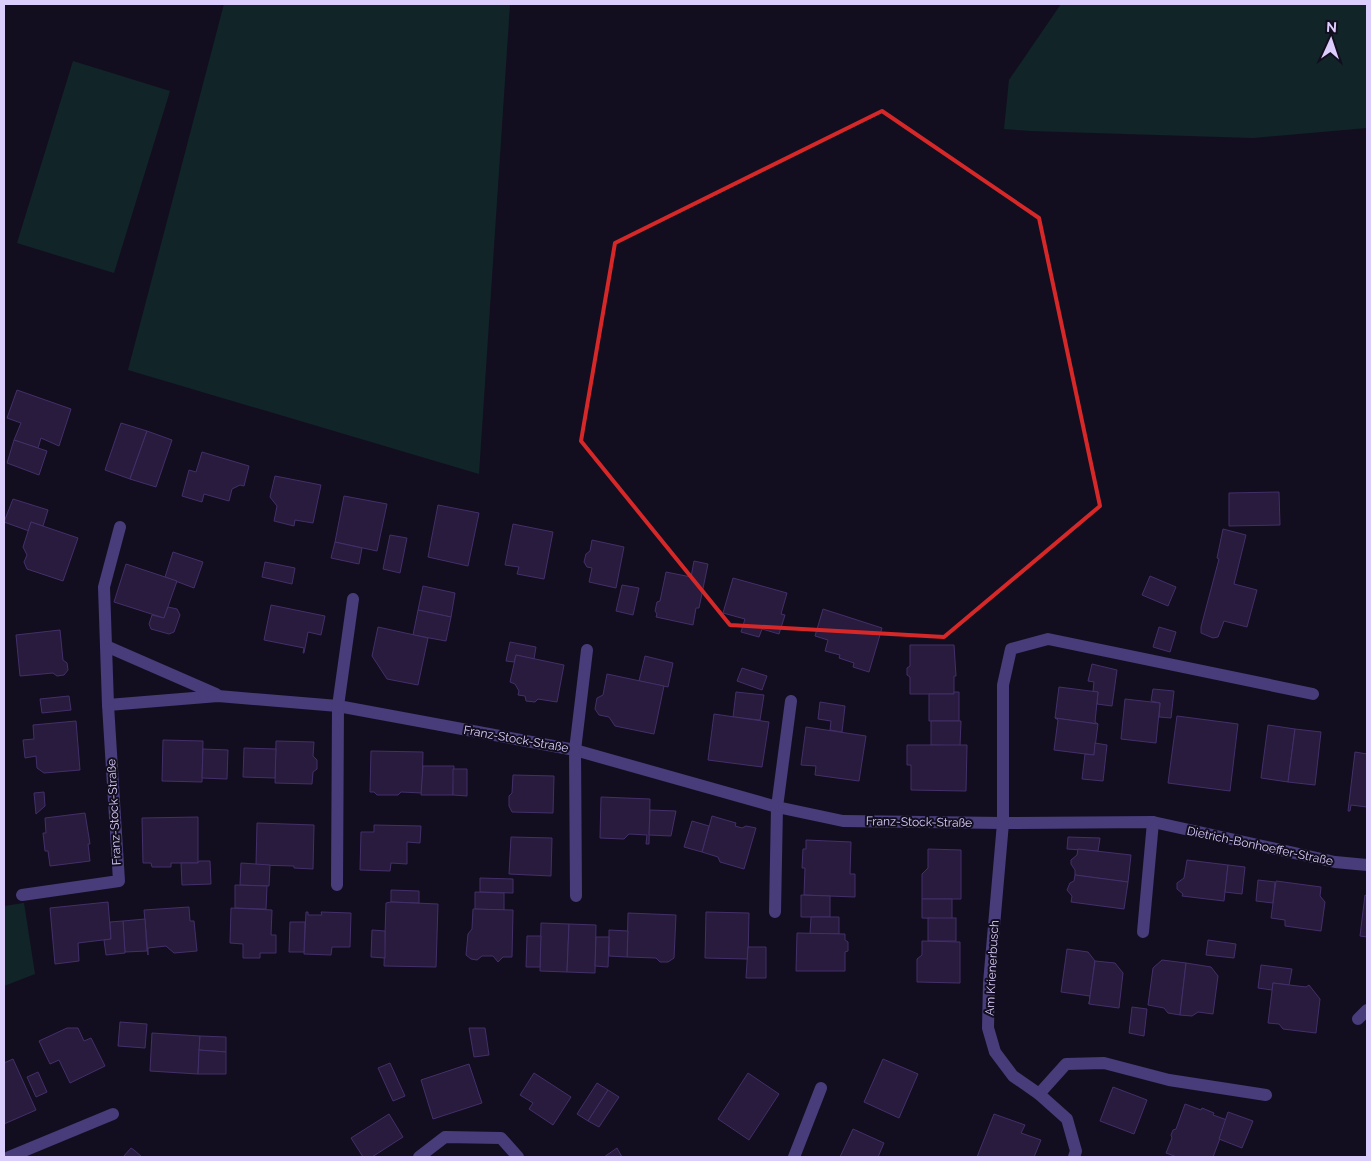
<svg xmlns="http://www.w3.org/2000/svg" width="1371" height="1161" font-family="Raleway,sans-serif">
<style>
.green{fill:#112528}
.building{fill:#281b3e;stroke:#432f69}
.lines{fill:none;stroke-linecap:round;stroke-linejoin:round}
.minor{stroke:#483c7a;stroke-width:12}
.marked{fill:none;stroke:#d62828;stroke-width:4;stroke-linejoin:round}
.labels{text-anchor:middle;stroke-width:4;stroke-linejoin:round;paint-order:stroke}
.street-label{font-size:12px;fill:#dbcefc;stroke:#130e1f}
</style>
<rect width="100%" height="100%" fill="#130e1f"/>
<!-- green -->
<g class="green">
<path d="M224,4h286l-31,470 -351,-104z"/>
<path d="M1061,4h306v124l-114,10 -222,-7 -27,-2 5,-49z"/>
<path d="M73,61l97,30 -56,182 -97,-30z"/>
<path d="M24,903l11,71 -31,12v-80z"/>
</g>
<!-- building -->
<g class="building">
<path d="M17,390l54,19 -12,37 -18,-8 -3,10 -24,-8 7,-17 -14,-5z"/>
<path d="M121,423l26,8 -17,48 -25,-9z"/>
<path d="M147,431l25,9 -16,47 -26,-8z"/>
<path d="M14,440l33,11 -8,24 -32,-12z"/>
<path d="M202,452l47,14 -5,20 -4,-1 -8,4 -3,12 -25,-7 -2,8 -20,-6 7,-26 7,2z"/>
<path d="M275,476l46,9 -8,38 -18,-3 -1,6 -20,-5 3,-15 -7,-9z"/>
<path d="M1279,492l1,33 -51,1v-33z"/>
<path d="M344,496l43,8 -10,47 -42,-9z"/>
<path d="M13,499l35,11 -5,16 -12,-4 -2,9 -25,-9z"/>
<path d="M438,505l41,8 -11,53 -40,-9z"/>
<path d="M31,522l47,16 -15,43 -36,-12 -3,-7 3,-7 -4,-8z"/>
<path d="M513,524l40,8 -9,47 -27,-5 2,-7 -14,-2z"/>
<path d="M1223,529l23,6 -12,49 23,6 -10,37 -23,-6 -6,16 -5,1 -12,-5v-6l18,-68 -2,-1z"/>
<path d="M390,535l17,3 -7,35 -17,-4z"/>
<path d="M592,540l32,7 -8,41 -27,-6 3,-14 -5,-1 -3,-5 2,-8 4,-3z"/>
<path d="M335,542l27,6 -3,16 -28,-6z"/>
<path d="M173,552l30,10 -9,26 -29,-11z"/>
<path d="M694,561l14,3 -9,44h-3l-3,17 -37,-8 1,-3 -2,-3 2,-9 3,-1 6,-29 25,5z"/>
<path d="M265,562l30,6 -3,16 -30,-7z"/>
<path d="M126,564l51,17 -13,37 -50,-16z"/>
<path d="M1150,576l26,11 -8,19 -26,-11z"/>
<path d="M733,578l54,15 -6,21 4,1 -6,19 -17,-5 -3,8 -18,-5 4,-13 -22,-6z"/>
<path d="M622,585l17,3 -6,27 -17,-4z"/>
<path d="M423,586l32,7 -4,24 -33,-7z"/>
<path d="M271,605l54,11 -4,19 -13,-3 -4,21h-1l1,-5 -40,-8z"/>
<path d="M168,607l9,2 3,6 -6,17 -5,2 -18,-5 -2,-5 3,-9 12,3z"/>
<path d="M823,609l59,19 -13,44 -16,-5 1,-4 -15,-5 1,-3 -15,-4 3,-11 -13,-4z"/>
<path d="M418,610l33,7 -5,24 -33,-6z"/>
<path d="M378,627l50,11 -10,47 -31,-6 -15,-23z"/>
<path d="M1159,627l17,5 -6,20 -17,-5z"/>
<path d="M60,630l3,30 4,3 1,7 -4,5 -7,1 -4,-3 -33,3 -4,-41z"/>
<path d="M510,642l26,5 -2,12 -18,-4 -2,7 -8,-1z"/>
<path d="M910,645h44l2,31h-2v18h-44v-17l-3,-2v-7l3,-2z"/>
<path d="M516,655l48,10 -7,37 -19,-3 -3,3 -9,-1 -1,-5 -7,-1 1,-4 -4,-7 -5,-2z"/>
<path d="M645,656l28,7 -5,24 -29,-6z"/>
<path d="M1092,664l25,6 -5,36 -15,-2 1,-12 -5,-1 1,-9 -6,-1z"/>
<path d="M742,668l25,8 -5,14 -25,-9z"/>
<path d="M607,674l57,12 -10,48 -39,-8 -6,-9 -10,-2 -4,-6 2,-11 6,-3z"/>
<path d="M1059,687l39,5 -3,30 3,2 -43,-6z"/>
<path d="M1153,689l21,2 -3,27 -12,-1 1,-14 -9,-2z"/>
<path d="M736,692l28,3 -4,25 -27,-3z"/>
<path d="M954,692h5v29h-30v-27h25z"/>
<path d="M69,696l2,14 -29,3 -2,-14z"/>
<path d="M1125,699l35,4 -4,40 -35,-4z"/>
<path d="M820,702l25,4 -3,26 -12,-2 1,-9 -13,-2z"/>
<path d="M714,714l55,8 -7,45 -54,-7z"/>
<path d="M1177,716l61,8 -8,67 -62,-8z"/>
<path d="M1055,718l43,6 -4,31 -40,-5 4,-30z"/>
<path d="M76,721l4,49 -36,3 -7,-5 -1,-12 -11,2 -2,-18 11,-1 -1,-14z"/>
<path d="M931,721h30l-1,25 -29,-1z"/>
<path d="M1268,725l27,4 -7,53 -27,-4z"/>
<path d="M806,727l60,9 -7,45 -44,-6 1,-9 -15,-1z"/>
<path d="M1295,729l26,3 -6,53 -27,-3z"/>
<path d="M163,740l40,1 -1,41 -40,-1z"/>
<path d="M276,741l38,1 -1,14 4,4v9l-4,3 -1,12 -37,-1z"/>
<path d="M1095,743l12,2 -4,36 -21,-2 3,-25 9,1z"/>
<path d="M907,745h60l-1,46 -55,-1v-25h-4z"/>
<path d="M244,748l32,1 -1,29 -32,-1z"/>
<path d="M203,749l25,1 -1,29 -25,-1z"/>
<path d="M371,751l52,1 -1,41 -21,-1 -3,3h-21l-3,-3h-4z"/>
<path d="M1355,752l12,2v53l-16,-2 -1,6h-2z"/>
<path d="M423,766h31l-1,29h-32z"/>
<path d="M453,769h14v27l-14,-1z"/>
<path d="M513,775l41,1 -1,37 -41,-1 -3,-6v-10l3,-3z"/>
<path d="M44,792l1,14 -9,8 -2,-21z"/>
<path d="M601,797l49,2 -1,45h-3l1,-9 -18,-1 -5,5 -24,-1z"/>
<path d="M650,810l26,1 -5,25 -22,-1z"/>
<path d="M85,813l5,31h-2l2,17 -40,5 -2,-15h-3l-2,-18h3l-1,-15z"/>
<path d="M712,816l24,7 -1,3 7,2 4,-2 10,2 -12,41 -24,-7 -2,-5 -16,-5z"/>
<path d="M198,817v46h-27v4h-19l-1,-4h-8l-1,-45z"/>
<path d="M692,821l17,5 -7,26 -18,-5z"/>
<path d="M257,823l57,2 -1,44 -19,-1v-2l-38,-1z"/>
<path d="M374,825l47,1 -1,17 -13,-1v22l-16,-1 -1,8 -30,-1 1,-38h13z"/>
<path d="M511,837l41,1 -1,38 -42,-2z"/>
<path d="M1068,837l32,1 -2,13 -31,-2z"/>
<path d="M806,840l45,2 -1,32h5v23l-51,-2 1,-27h-3l1,-19h3z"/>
<path d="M928,849l33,1v49h-39v-25l6,-6z"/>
<path d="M1078,849l53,6 -3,27 -53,-7v-5l-4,-6v-4l6,-5z"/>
<path d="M1187,860l41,5 -4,36 -42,-5 1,-2 -6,-5v-6l7,-5z"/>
<path d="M199,861h11l1,23 -29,1 -1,-22h17z"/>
<path d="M241,863l29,2 -1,21 -29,-1z"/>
<path d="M1228,865l17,2 -3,27 -17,-2z"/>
<path d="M1075,875l53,7 -4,27 -53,-7 1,-6 -5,-6 3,-7 4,-2z"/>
<path d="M480,878l33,1v14l-33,-1z"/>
<path d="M1258,880l17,2 -2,21 -17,-2z"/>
<path d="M1276,881l45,6 -1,9 5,6 -4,29 -36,-5v-6l-14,-2z"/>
<path d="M235,885l32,1 -1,23 -31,-1z"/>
<path d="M391,890l28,1v12l-28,-1z"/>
<path d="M475,892l29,1v17l-29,-1z"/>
<path d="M801,895l29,1v21h-29z"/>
<path d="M1365,895l2,1v41l-7,-1z"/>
<path d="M922,899h30v20l-30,-1z"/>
<path d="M108,902l3,37 -33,4 1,18 -24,3 -5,-56z"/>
<path d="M391,902l47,2 -2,63 -52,-1 2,-63z"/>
<path d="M189,907l1,14h4l3,30 -23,2 -8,-7 -18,2v7l-4,-45z"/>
<path d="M231,908l41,2 -1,25h5v18h-16v5h-17v-14l-13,-1z"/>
<path d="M473,909l40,1 -1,47h-9l-5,5 -5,-6h-11l-5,4 -6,-1 -5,-4 2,-21 4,-5z"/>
<path d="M306,912h2v3h14l-1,-3 30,1 -1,34h-18l-1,8 -27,-1z"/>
<path d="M706,912l43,1 -1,46 -43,-1z"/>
<path d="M628,913l48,2 -2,43 -6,4h-8l-4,-4 -29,-1z"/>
<path d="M811,917h28v17h-29z"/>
<rect x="928" y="918" width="28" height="23"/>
<path d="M145,919l2,32 -22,1 -2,-31z"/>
<path d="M123,921l2,32 -19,2 -2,-15 7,-1 -1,-17z"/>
<path d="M290,922h15l-1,30h-15z"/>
<path d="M541,923l28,1 -2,48 -27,-1z"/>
<path d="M569,924l27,1 -1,48 -28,-1z"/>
<path d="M372,930l13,1v27l-14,-1z"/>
<path d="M609,930l19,1 -1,26 -18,-1z"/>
<path d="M797,933l48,1v6l3,2v9l-3,1v19h-49z"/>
<path d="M527,936h14l-1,31h-14z"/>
<path d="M596,937h13l-1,30 -13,-1z"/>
<path d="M1208,940l28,4 -2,14 -28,-3z"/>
<path d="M922,941l38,1v41l-43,-1v-23l5,-4z"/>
<path d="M748,947h18v31h-20z"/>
<path d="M1067,949l21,3 7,9 -6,43 1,-8 -29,-4z"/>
<path d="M1162,960l24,3 -6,52 -12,-2 -4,-5 -16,-3 5,-37z"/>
<path d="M1095,961l20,2 8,10 -4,35 -30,-4z"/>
<path d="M1186,963l25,4 7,9 -5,38 -15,-2 -6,4 -12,-1z"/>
<path d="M1261,965l31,4 -3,16 -16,-2 -1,7 -14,-2z"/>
<path d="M1273,983l33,4 3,-2 11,14 -4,34 -33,-4 -4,-5 -11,-1z"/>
<path d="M1132,1007l15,2 -3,27 -15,-3z"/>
<path d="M120,1022l27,2 -2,24 -27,-2z"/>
<path d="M67,1028h11l6,13 7,-3 14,28 -35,17 -11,-23 -9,4 -11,-23z"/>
<path d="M469,1028h16l4,27 -15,2z"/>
<path d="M152,1033l48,3 -2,38 -48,-3z"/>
<path d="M200,1036l26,1v15l-27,-2z"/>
<path d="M199,1050l27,2v22h-28z"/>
<path d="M13,1059l23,51 -32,14v-61z"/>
<path d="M883,1059l35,15 -19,44 -35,-16z"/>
<path d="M390,1063l15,33 -12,5 -15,-33z"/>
<path d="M469,1064l13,39 -49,16 -12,-39z"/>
<path d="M38,1072l9,20 -11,5 -9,-20z"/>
<path d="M534,1073l37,24 -18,28 -24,-16 4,-6 -13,-8z"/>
<path d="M748,1073l31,21 -30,46 -31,-21z"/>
<path d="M597,1083l11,7 -20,31 -11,-7z"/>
<path d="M1113,1087l34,13 -13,34 -34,-13z"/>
<path d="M608,1090l11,7 -20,30 -11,-6z"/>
<path d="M1185,1104l16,6 1,-2 12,5 -1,2 14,5 -14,37h-36l-11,-4 6,-15 -1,-3 2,-5 3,-1z"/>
<path d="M1228,1112l25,9 -11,27 -23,-9z"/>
<path d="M389,1114l14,23 -31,20h-9l-12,-19z"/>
<path d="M994,1114l31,11 -4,8 20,7 -7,17h-57z"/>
<path d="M853,1129l31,14 -6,14h-38z"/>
<path d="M131,1148l3,2 8,7h-19z"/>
<path d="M617,1148l5,9h-18z"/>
</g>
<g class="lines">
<!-- minor -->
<g class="minor">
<path d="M106,646l110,48"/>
<path d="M108,705l110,-9 120,10 237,44 202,57 66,14 160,2 150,-1 182,40 32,3"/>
<path d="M337,885l1,-179 15,-107"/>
<path d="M22,895l97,-14 -11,-176 -4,-118 16,-60"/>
<path d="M576,896l-1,-146 12,-100"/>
<path d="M775,912l2,-105 14,-106"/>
<path d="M1143,932l10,-110"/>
<path d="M1358,1019l9,-9"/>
<path d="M1039,1094l27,-30 38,-1 65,17 97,15"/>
<path d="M9,1157l104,-43"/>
<path d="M419,1157l26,-20 56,1 17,19"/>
<path d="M794,1157l27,-69"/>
<path d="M1074,1157l2,-6 -9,-32 -28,-25 -26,-18 -18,-24 -7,-24 1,-45 14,-160v-138l8,-36 37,-10 265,55"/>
</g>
</g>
<!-- marked area -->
<path class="marked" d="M882,111l157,107 61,288 -156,131 -214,-12 -149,-184 34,-198z"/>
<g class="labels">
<!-- street labels -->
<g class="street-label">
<text transform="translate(516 739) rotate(10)" y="4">Franz-Stock-Straße</text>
<text transform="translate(114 812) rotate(-93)" y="4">Franz-Stock-Straße</text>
<text transform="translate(919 822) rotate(1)" y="4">Franz-Stock-Straße</text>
<text transform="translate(1260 846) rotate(12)" y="4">Dietrich-Bonhoeffer-Straße</text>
<text transform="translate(992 968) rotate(-87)" y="4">Am Krienerbusch</text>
</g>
</g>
<!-- border -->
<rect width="1371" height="1161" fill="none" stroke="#dbcefc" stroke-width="10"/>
<!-- north arrow -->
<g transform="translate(1331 40) rotate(3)" stroke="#130e1f" stroke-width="4" paint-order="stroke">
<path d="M0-4L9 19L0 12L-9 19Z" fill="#dbcefc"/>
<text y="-8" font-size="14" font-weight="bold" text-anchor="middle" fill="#dbcefc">N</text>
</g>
</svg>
